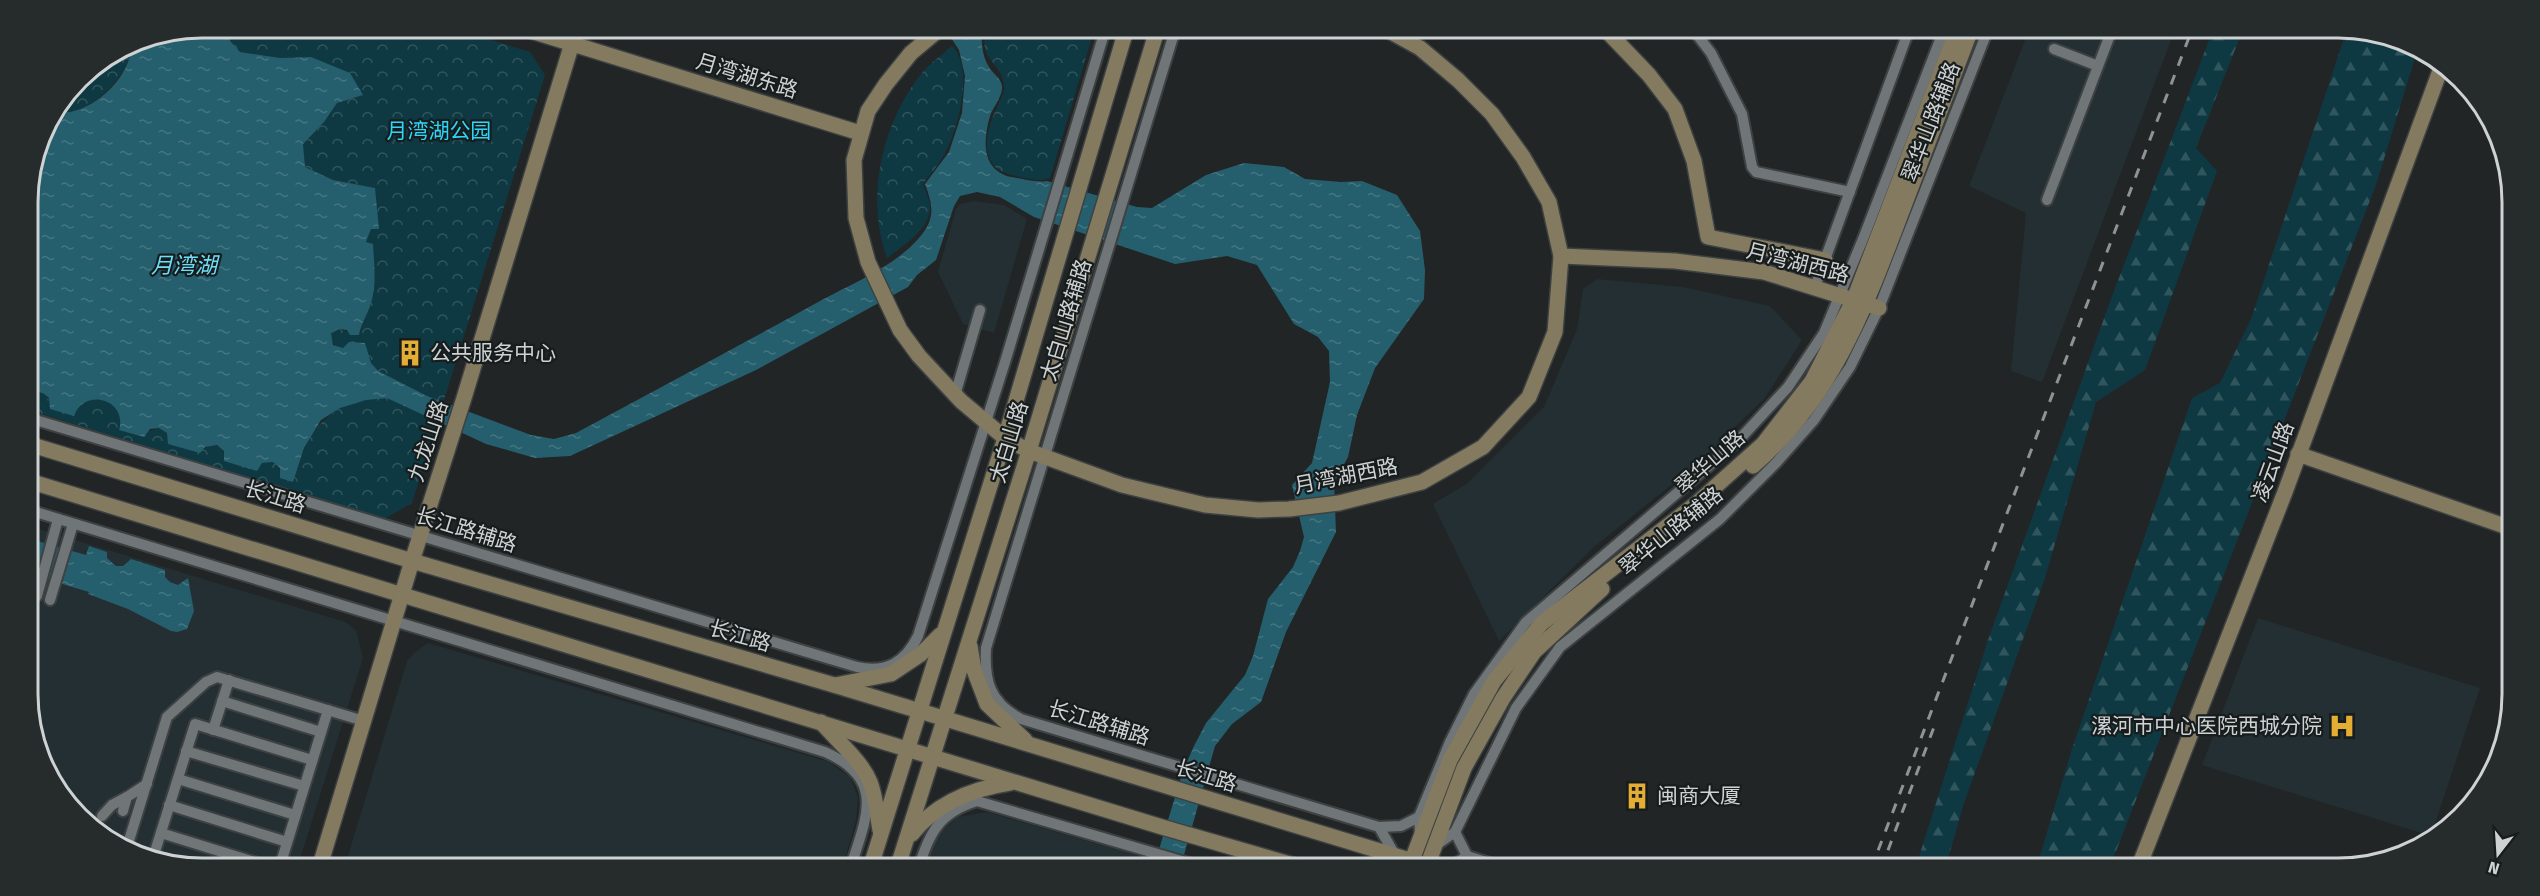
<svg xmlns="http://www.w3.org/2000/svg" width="2540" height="896" font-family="'Fira Sans','Noto Sans SC',sans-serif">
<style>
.built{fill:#232f32}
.forest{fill:url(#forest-firs)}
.park{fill:url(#park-crowns)}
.water{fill:url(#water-ripples)}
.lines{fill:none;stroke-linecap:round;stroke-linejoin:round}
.street-casing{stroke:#3d4142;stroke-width:14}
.secondary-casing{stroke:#3d4142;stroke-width:18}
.street{stroke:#707577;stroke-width:10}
.secondary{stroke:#837a5f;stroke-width:15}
.rail{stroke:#8f9394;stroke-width:3;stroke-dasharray:10 10;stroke-linecap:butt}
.labels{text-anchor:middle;stroke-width:4.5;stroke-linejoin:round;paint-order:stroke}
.street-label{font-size:21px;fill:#cfd2d3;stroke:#171c1d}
.park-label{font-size:21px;fill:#2bd6f9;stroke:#171c1d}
.poi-label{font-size:21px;fill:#cfd2d3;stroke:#171c1d;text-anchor:start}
.water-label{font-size:22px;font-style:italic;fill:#6ddef9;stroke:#171c1d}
.rim{fill:none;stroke:#cfd2d3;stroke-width:3}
</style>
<defs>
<pattern id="forest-firs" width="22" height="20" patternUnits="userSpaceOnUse" patternTransform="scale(1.5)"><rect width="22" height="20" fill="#0e3943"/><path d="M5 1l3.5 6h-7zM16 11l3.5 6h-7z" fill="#30555d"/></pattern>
<pattern id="park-crowns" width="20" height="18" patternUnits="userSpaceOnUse" patternTransform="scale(1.5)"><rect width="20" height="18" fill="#0e3943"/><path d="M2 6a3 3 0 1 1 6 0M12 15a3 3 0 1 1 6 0" fill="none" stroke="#30555d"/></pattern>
<pattern id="water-ripples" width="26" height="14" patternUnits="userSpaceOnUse" patternTransform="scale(1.5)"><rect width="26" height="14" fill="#255f6d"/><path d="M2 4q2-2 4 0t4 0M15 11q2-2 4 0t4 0" fill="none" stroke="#447581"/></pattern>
</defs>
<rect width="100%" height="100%" fill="#212526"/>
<!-- built -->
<g class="built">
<path d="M2030,27h146l-134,355 -31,-11 15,-158 -57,-27z"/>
<path d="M975,201l29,4 23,14 -33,114 -31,-9 -25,-52 18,-63 4,-5z"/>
<path d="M1597,279l86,8 87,19 32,34 -37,58 -69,67 -102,82 -95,94 -66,-137 35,-21 76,-76 33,-78 6,-40z"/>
<path d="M29,526l316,96 11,8 7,28 -66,211h-95l-56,-9 -76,-51 -40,-81z"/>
<path d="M2258,618l222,70 -49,148 -229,-71z"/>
<path d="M428,643l401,119 21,15 8,20 -2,24 -14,48h-498l63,-208 8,-9z"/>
<path d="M987,812l197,57h-259l10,-32 23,-20z"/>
</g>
<!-- forest -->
<g class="forest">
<path d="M2214,27h30l-48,121 21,23 -72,199 -49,32 -51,176 -81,225 -19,66h-30l73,-229 123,-341z"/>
<path d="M2347,29l47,7 23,15 -41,134 -267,684h-73l36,-120 120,-351 28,-15 31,-64z"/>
</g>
<!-- park -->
<g class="park">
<path d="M202,27h247l81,25 15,23 -133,428 -28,16 -355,-109v-15l4,-3 13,2 5,10 22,12c15,-30 55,-17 46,13l27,3 13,-4 8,5 2,11 33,6c10,-8 21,-6 23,7l32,14 5,-8 11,-1 5,2 3,9 12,9c11,-34 16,-54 47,-74l8,-63 -5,3 -7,-1 -6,-10 1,-4 8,-4 20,6 16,-59 -2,-31 -7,-3 5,-13h7l-3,-41 -42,-8 -28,-13 -2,-23 21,-22 13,-19 25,-8 -51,-38 -31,1 -40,-6c-16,-18 -39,-24 -62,-20z"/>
<path d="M989,27h106l-45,151c-15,4 -27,0 -41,-4 -10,-2 -17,-8 -20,-17 -6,-18 2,-37 10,-54 2,-5 6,-11 5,-17 -1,-24 -31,-29 -15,-59z"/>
<path d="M132,42c0,37 -47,75 -83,77l17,-22 16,-10 19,-19 7,-11z"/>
<path d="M952,46c22,22 7,78 -5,103 -5,12 -16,24 -24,35 2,7 7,16 7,23 0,23 -28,39 -43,51 -22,-61 -5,-134 34,-184 9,-11 21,-19 31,-28z"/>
</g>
<!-- water -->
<g class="water">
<path d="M203,27h29l-2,14 10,11 40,6 31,-1 39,16 13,22 -26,8 -13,19 -21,22 2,23 28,13 42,8 4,41h-8l-5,13 7,2c1,19 4,40 -2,59 -3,11 -10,20 -12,32h-9l-3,-5 -8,-1 -8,4 2,12 10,3 6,-6 16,1 6,20 7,8 49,25 104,39 23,4 22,-6c81,-44 163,-87 244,-132 33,-18 74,-34 99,-63 17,-20 14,-32 6,-54l24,-32 13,-39 3,-37 -6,-26 -15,-23h37c1,15 0,27 8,40 4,7 12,11 13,19 1,10 -9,21 -12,30 -7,24 -9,54 21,61 13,2 24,6 36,4l90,26 15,1 54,-33 38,-12 40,4 21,12 36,3 21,-1 35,14 23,36 5,39 -1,29 -49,69 -18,47 -9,42 -14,25 2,50 -50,100 -25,70 -29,22 -17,22 -35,123h-27l30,-98 10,-23 13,-25 39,-48 8,-19 15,-57 25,-32 7,-16 4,-14 -12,-52 20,-22 18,-81 -1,-31 -11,-14 -24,-13 -37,-59 -30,-9 -52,8 -141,-47 -34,-20 -23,-5 -17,4 -6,10 -18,54 -19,15 -9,12 -152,83 -186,86 -35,2 -49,-14 -99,-46 -21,2 -26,8 -19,12 -17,28 -11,34 -13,-4v-10l-7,-6 -11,1 -5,8 -33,-10v-10l-7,-6 -12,2 -5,6 -32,-9 -1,-11 -8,-5 -9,1 -6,8 -25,-7c9,-31 -35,-43 -45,-14l-24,-7 -1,-11c-6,-7 -14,-8 -20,-3l-2,-205 18,-65c7,-10 26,-12 38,-17 25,-11 49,-38 49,-66l3,-2 60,-11 6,2z"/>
<path d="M29,528l4,1 -3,10 56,16 3,-9 18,6v6l9,8h7l8,-7 34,11v7l5,5 8,3 10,-7 6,33 -7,18 -10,3 -6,-1 -43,-22 -40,-15 1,-2 -60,-18z"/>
</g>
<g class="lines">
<!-- street casing -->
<g class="street-casing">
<g id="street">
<path d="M1176,27l-190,621c-2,33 4,55 35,71l358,108 16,28"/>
<path d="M1691,27l20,26 31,61 10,53 4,5 94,20"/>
<path d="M2054,49l44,17"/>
<path d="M2047,200l66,-173"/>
<path d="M1815,287l95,-260"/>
<path d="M955,395l25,-85"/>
<path d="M29,418l828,249c29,6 48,-4 61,-31l87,-274 101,-335"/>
<path d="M29,510l796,242c62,27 41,66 25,117"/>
<path d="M37,596l21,-77"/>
<path d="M50,600l23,-76"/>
<path d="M222,701l99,31"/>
<path d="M213,730l16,-50"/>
<path d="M186,751l118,35"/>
<path d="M178,779l117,36"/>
<path d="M169,805l118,37"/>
<path d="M123,811l4,-14 20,-13"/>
<path d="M102,816l10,-11 15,-8"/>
<path d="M1379,827l22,-1 18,-9"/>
<path d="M1455,832l12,24"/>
<path d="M161,833l116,36"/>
<path d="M1420,834l-1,-17 31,-75 24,-48 52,-72 212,-181 50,-54 36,-54 39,-94 82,-212"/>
<path d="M1435,846l20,-14 61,-124 44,-61 160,-128 56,-56 38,-43 36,-53 29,-59 110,-281"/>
<path d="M127,847l40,-130 39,-35 11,-5 147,44"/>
<path d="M152,861l43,-137 117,36"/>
<path d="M279,869l49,-159"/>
<path d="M918,869c12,-36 20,-56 59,-68l232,68"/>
<path d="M1448,869l19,-13 42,13"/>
</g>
</g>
<!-- secondary casing -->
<g class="secondary-casing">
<g id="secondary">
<path d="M518,27l342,106"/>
<path d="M942,27l-31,26 -25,31 -18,27 -14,49 2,58 12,44 32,68 19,26 42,45 44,37 24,13 93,34 83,20 53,5 31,-1 50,-6 83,-21 61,-35 46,-50 26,-65 6,-76 -12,-54 -26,-45 -31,-43 -34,-34 -38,-32 -38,-21"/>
<path d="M1603,27l46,48 26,34 19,52 14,76 117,23"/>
<path d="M1561,256l114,5 89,11 115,36"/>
<path d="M29,444l383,117 422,124 605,184"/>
<path d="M2298,454l215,75"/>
<path d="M1753,466c82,-70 114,-163 151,-260 23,-60 45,-119 68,-179"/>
<path d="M29,481l1133,346 145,42"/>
<path d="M970,646l4,24 13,34 38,36"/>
<path d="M835,685l56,-11 30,-20 19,-19"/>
<path d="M821,722c16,19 40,38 49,60 6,16 7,32 10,48"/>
<path d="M912,834c24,-31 59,-45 98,-51"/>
<path d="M1409,868l41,-108 44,-79 48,-58 155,-120 66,-59 49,-63 42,-82 104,-272"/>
<path d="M319,869l93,-308 52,-163 113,-371"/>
<path d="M870,869l135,-431 122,-411"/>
<path d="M897,869l132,-418 129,-424"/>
<path d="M1426,869l38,-101 39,-70 31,-46 68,-63"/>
<path d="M2138,869l147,-377 156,-424"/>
</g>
</g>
<!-- street -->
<use href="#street" class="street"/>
<!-- secondary -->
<use href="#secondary" class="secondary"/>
<!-- rail -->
<g class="rail">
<path d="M1871,869l322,-842"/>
<path d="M1881,869l53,-142"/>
</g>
</g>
<!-- icons -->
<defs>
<g id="building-bare" transform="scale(2.07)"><path d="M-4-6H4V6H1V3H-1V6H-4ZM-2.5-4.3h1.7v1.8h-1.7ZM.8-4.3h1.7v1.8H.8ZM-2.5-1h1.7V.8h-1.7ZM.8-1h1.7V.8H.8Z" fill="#e4ae35" stroke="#171c1d" stroke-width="2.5" paint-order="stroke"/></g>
<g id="hospital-bare" transform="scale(2.07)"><path d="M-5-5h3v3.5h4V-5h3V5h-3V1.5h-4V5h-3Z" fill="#e4ae35" stroke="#171c1d" stroke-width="2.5" paint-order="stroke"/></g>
</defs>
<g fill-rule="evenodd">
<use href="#building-bare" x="410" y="353"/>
<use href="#hospital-bare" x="2342" y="726"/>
<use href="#building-bare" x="1637" y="796"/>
</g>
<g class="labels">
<!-- street labels -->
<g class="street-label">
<text transform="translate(747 76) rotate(17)" y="7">月湾湖东路</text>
<text transform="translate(1931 122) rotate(-69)" y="7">翠华山路辅路</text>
<text transform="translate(1798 263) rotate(14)" y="7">月湾湖西路</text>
<text transform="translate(1066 320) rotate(-73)" y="7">太白山路辅路</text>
<text transform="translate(428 441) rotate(-72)" y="7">九龙山路</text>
<text transform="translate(1009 442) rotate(-73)" y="7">太白山路</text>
<text transform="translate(1710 462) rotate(-41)" y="7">翠华山路</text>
<text transform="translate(2273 462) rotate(-70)" y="7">凌云山路</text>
<text transform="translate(1346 476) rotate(-11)" y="7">月湾湖西路</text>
<text transform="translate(275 497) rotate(17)" y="7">长江路</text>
<text transform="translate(466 530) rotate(17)" y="7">长江路辅路</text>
<text transform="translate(1671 531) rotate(-39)" y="7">翠华山路辅路</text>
<text transform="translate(740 636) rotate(16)" y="7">长江路</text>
<text transform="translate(1099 723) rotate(17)" y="7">长江路辅路</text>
<text transform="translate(1206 776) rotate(17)" y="7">长江路</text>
</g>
<!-- park labels -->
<g class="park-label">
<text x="439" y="138">月湾湖公园</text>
</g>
<!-- poi labels -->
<g class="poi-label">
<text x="430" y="360">公共服务中心</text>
<text x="2322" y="733" text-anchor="end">漯河市中心医院西城分院</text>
<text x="1657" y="803">闽商大厦</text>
</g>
<!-- water labels -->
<g class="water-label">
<text x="184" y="273">月湾湖</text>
</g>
</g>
<!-- crop -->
<path d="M0 0H2540V896H0ZM202 38H2338A164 164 0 0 1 2502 202V694A164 164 0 0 1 2338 858H202A164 164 0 0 1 38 694V202A164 164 0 0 1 202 38Z" fill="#262b2c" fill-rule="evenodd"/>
<path class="rim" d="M202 38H2338A164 164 0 0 1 2502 202V694A164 164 0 0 1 2338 858H202A164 164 0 0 1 38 694V202A164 164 0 0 1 202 38Z"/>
<!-- north arrow -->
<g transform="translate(2498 854) rotate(197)" stroke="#171c1d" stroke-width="4.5" paint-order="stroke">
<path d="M0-4.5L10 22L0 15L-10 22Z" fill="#cfd2d3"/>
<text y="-9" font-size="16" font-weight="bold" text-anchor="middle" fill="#cfd2d3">N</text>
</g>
</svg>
